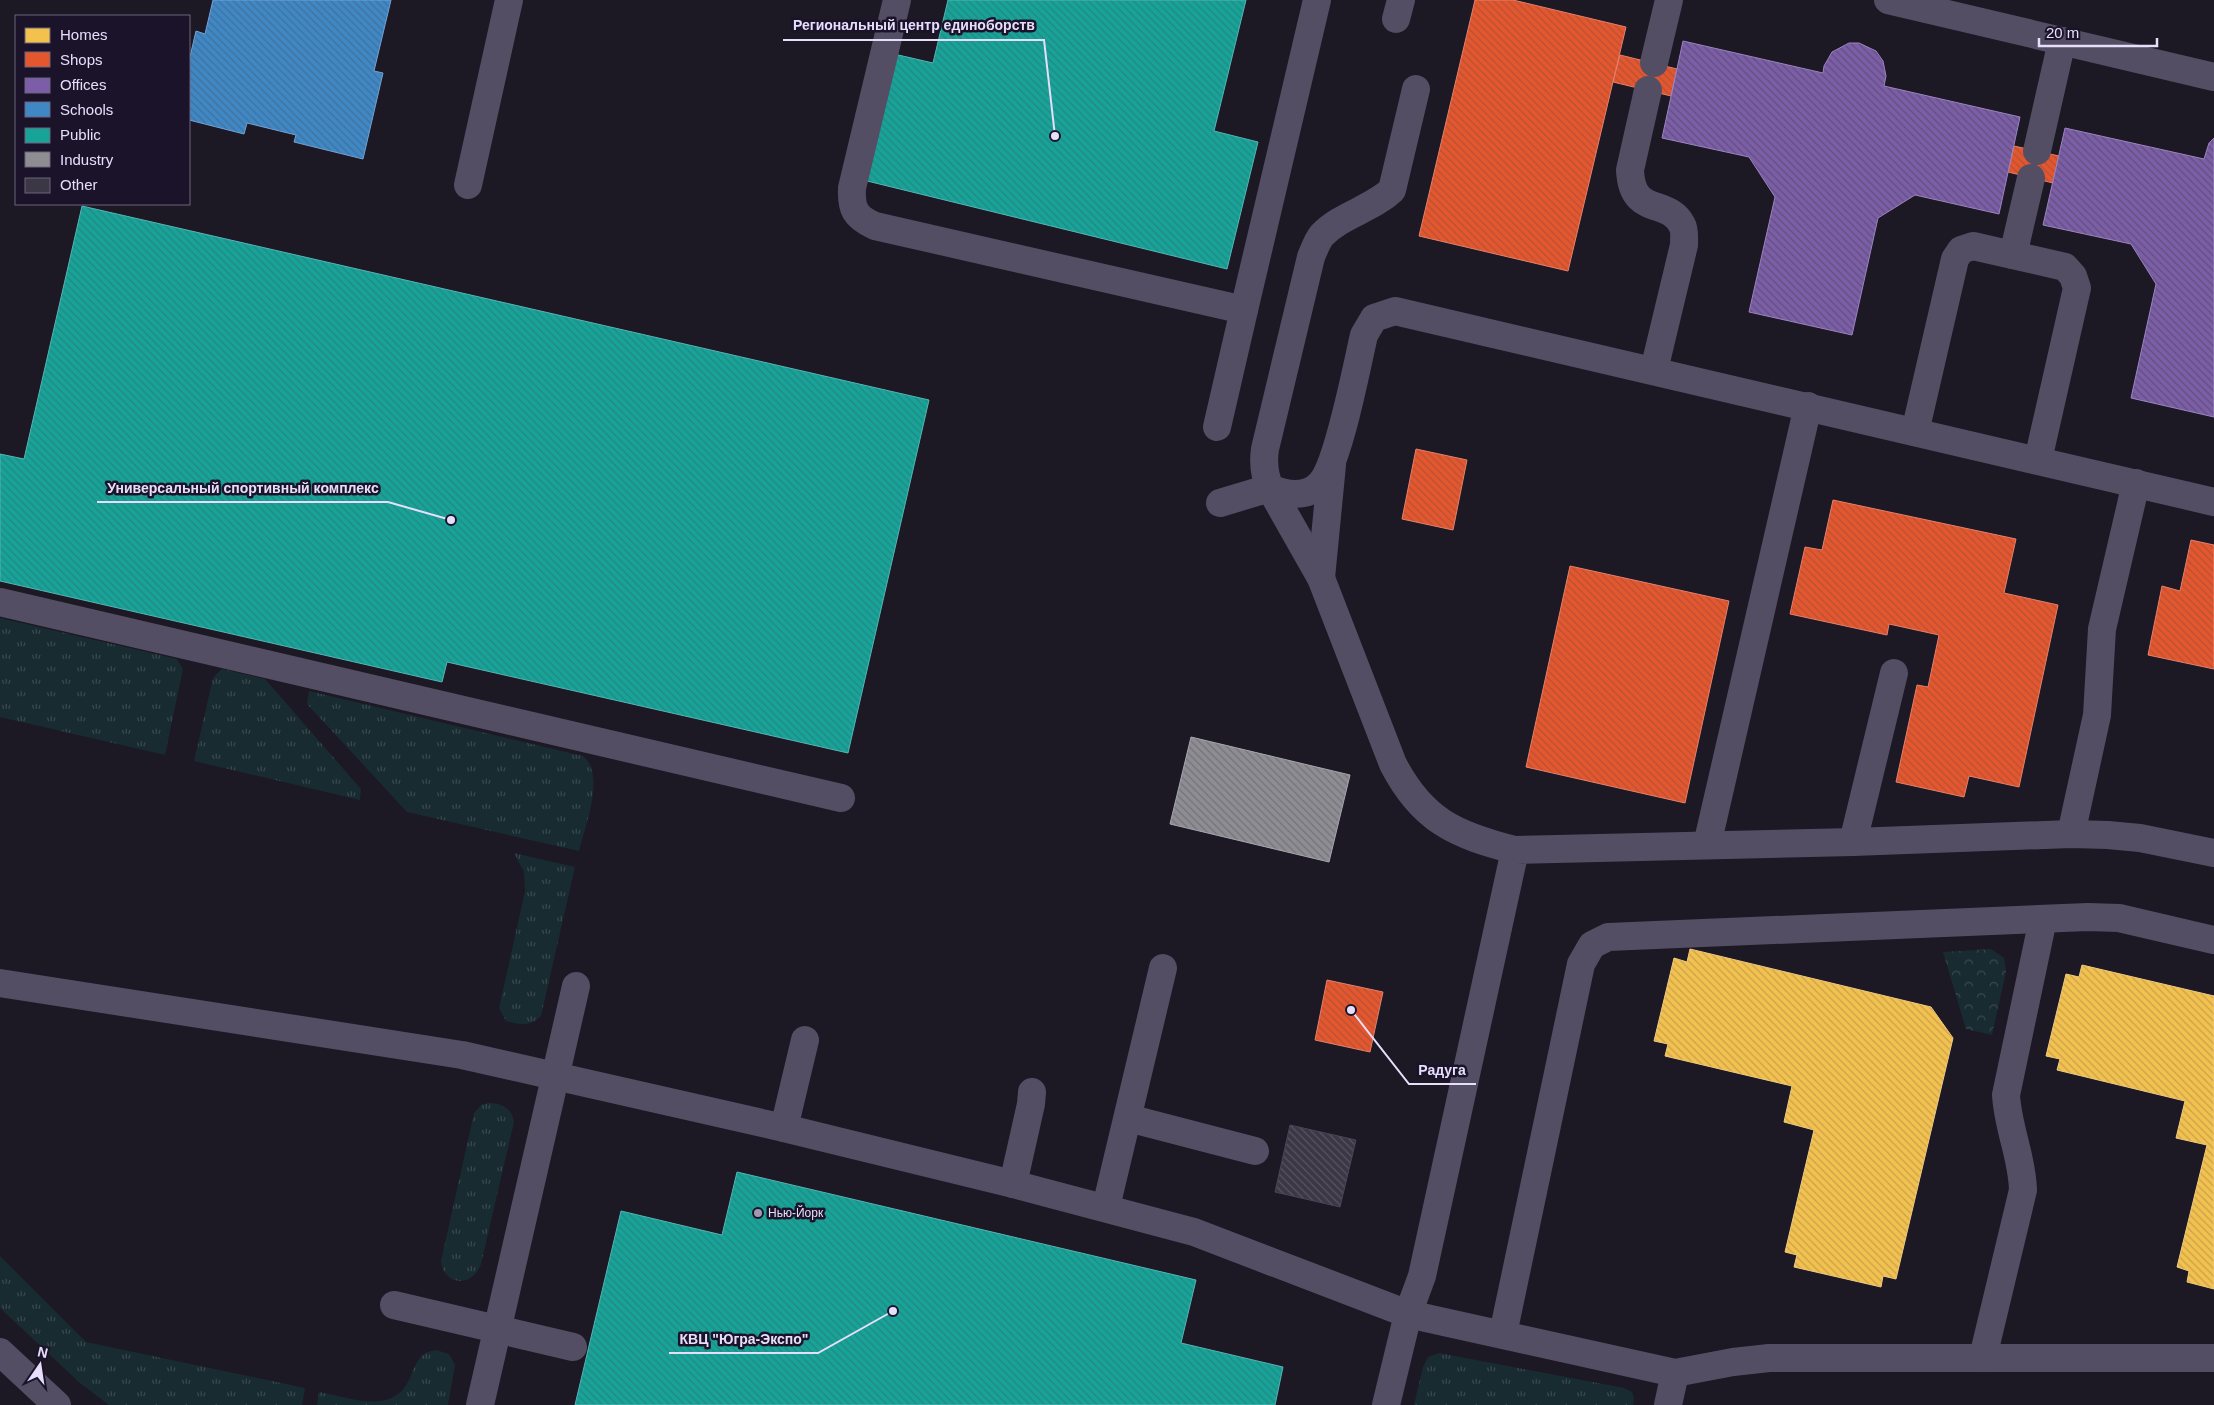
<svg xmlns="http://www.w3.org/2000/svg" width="2214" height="1405" font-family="Helvetica,sans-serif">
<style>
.grass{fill:url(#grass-tufts)}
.park{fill:url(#park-crowns)}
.homes{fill:url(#homes-back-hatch);stroke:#efca82}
.shops{fill:url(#shops-back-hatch);stroke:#e5806c}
.offices{fill:url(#offices-back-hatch);stroke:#9b84c0}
.schools{fill:url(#schools-back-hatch);stroke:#71a2d6}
.public{fill:url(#public-back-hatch);stroke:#55b5b6}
.industry{fill:url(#industry-back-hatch);stroke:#a8a5b2}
.building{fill:url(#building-back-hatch);stroke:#4a4456}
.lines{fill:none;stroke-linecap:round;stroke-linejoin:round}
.minor{stroke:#534e63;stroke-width:28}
.poi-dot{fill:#a099b0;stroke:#1b1329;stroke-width:2}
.labels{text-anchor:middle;stroke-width:5;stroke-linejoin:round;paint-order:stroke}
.poi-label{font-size:12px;fill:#e7defc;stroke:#1b1329;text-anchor:start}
.leader{fill:none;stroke:#e7defc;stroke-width:2}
.callout-dot{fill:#e7defc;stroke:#1b1329;stroke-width:2}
.callout-label{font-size:14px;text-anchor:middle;font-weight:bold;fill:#e7defc;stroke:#1b1329;stroke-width:5;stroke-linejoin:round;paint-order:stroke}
</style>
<defs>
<pattern id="grass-tufts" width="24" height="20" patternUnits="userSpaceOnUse" patternTransform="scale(1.25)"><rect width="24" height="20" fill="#182b30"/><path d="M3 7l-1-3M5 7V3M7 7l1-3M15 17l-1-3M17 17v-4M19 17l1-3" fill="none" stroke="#3a494f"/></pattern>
<pattern id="park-crowns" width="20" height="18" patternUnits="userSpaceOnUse" patternTransform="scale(1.25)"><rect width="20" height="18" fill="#182b30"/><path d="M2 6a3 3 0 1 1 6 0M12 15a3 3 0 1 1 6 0" fill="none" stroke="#3a494f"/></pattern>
<pattern id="homes-back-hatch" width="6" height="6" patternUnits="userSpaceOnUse" patternTransform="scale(1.25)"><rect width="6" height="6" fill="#f2c14e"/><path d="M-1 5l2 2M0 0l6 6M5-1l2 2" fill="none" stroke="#c7a24e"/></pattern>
<pattern id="shops-back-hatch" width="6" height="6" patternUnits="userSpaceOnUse" patternTransform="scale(1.25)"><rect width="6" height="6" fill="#e4572e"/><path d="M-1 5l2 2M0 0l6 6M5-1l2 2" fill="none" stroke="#b45137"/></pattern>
<pattern id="offices-back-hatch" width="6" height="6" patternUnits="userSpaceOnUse" patternTransform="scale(1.25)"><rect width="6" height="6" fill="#7b5ea7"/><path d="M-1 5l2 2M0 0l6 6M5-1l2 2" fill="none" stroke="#60507a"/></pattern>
<pattern id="schools-back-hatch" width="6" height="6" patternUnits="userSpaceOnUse" patternTransform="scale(1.25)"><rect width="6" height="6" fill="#3f88c5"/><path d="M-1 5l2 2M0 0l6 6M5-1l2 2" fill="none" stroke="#41709b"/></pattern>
<pattern id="public-back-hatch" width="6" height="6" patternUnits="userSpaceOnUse" patternTransform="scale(1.25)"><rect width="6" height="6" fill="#17a398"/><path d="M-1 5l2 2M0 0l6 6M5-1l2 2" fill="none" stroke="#258681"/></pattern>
<pattern id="industry-back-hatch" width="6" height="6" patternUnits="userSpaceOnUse" patternTransform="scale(1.25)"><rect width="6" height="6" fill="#8d8d92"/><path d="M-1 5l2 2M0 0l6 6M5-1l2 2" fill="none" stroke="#74737a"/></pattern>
<pattern id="building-back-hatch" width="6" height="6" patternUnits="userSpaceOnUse" patternTransform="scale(1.25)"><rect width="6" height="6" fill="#3c3745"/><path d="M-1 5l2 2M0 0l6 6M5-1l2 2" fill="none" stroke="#585461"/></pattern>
</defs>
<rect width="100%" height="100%" fill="#1c1824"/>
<!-- grass -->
<g class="grass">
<path d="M0,618l177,41 6,10 -18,86 -165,-38z"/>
<path d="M222,669l43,10 96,110 -1,11 -166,-39 19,-83z"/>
<path d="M309,691l274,65c23,19 2,70 -4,95l-172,-39 -100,-108z"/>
<path d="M514,853l61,14 -34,149c-10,11 -22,9 -35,5l-7,-13 26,-117 -1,-19z"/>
<path d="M488,1103c13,0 24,5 26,19l-33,142c-9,25 -38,21 -40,-3l33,-148 7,-8z"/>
<path d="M0,1256l86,86 219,46 -3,17h-193l-29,-22 -80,-75z"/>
<path d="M436,1350l13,4 6,11 -7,40h-131l2,-13c19,3 43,12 62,9 40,-7 23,-47 55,-51z"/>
<path d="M1439,1353l185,35 8,4 2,6 -1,7h-219l9,-38 5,-10z"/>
</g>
<!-- park -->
<path class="park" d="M1991,949l13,9 2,14 -14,63 -26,-6 -23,-77z"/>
<!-- homes -->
<g class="homes">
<path d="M1690,949l241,58 22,31 -57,241 -13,-3 -2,11 -87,-20 3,-12 -12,-3 29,-122 -30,-8 8,-36 -127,-30 3,-12 -14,-3 20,-83 13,4z"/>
<path d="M2082,965l132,31v293l-27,-7 2,-11 -12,-4 30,-122 -31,-7 9,-37 -128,-31 3,-11 -14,-3 20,-82 13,3z"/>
</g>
<!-- shops -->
<g class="shops">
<path d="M1475,0h38l113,27 -58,244 -149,-35z"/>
<path d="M1620,55l57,14 -6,27 -58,-14z"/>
<path d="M2014,146l45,10 -6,27 -45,-11z"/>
<path d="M1416,449l51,11 -14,70 -51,-11z"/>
<path d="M1833,500l183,39 -12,54 54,12 -39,182 -50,-11 -5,21 -68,-15 21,-97 11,2 11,-52 -50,-11 -2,11 -97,-21 15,-67 17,3z"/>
<path d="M2191,540l23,5v124l-66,-14 14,-69 18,5z"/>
<path d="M1570,566l159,35 -44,202 -159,-36z"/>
<path d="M1327,980l56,12 -13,60 -55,-12z"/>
</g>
<!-- offices -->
<g class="offices">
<path d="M1683,41l140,32 1,-7 8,-14 17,-9h10l17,8 7,10 3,15 -2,10 136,31 -21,97 -84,-19 -37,23 -26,117 -103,-23 26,-115 -26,-40 -87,-19z"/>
<path d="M2065,128l139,31 5,-16 5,-5v279l-83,-19 25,-114 -25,-40 -88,-19z"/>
</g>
<!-- schools -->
<path class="schools" d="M213,0h178l-17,71 9,2 -20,86 -69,-17 2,-7 -49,-12 -3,11 -55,-14v-59l7,-30 9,3z"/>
<!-- public -->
<g class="public">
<path d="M948,0h298l-32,131 44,11 -31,127 -364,-89 31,-126 39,9z"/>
<path d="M82,206l847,194 -81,353 -401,-91 -5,20 -442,-101v-127l24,5z"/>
<path d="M737,1172l459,108 -15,63 102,24 -8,38h-700l46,-194 101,24z"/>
</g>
<!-- industry -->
<path class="industry" d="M1191,737l159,38 -21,87 -159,-38z"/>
<!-- building -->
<path class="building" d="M1290,1125l66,15 -16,67 -65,-15z"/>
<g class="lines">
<!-- minor -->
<g class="minor">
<path d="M897,0l-45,188c-1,21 3,29 23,38l369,84 -27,117"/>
<path d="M1888,0l326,77"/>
<path d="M1396,19l5,-19"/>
<path d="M1654,63l15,-63"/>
<path d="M1416,89l-24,101c-20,19 -51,25 -70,45 -5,6 -8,15 -11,22l-46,192c-2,14 -1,26 5,39 16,7 37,10 50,-4 18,-18 37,-119 44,-149l10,-17 21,-7 819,191"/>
<path d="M1648,90l-18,80c2,48 38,27 52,55 3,5 2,14 2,20l-30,125"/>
<path d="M2037,151l25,-110"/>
<path d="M468,185l41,-185"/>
<path d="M2013,255l18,-77"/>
<path d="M1244,310l73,-310"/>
<path d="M1915,432l40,-173 6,-9 12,-4 92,21 8,9 4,12 -39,172"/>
<path d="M1220,503l50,-15 51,90 72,186c29,56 62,71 122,86"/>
<path d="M1321,578l11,-113"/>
<path d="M0,602l841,196"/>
<path d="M2071,834l26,-119 5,-86 34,-146"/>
<path d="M1853,842l41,-169"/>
<path d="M1707,845l101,-439"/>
<path d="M0,983l462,72 322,73 229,56 181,48 214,82 267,59 58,-11 36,-4h445"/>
<path d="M1128,1118l127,33"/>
<path d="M784,1128l21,-88"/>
<path d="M1013,1184l18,-80 1,-12"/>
<path d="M1106,1207l57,-239"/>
<path d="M394,1305l179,42"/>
<path d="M1503,1334l78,-370 11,-19 16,-8 480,-20 31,1 95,22"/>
<path d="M0,1352l57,53"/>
<path d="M1983,1357l40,-167c-1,-34 -15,-61 -17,-95l37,-176"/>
<path d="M480,1405l96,-419"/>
<path d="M1386,1405l22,-91 14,-38 93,-426 338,-8 218,-8 37,1 32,3 74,15"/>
<path d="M1668,1405l7,-32"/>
</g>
</g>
<!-- markers -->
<circle class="poi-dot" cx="758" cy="1213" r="5"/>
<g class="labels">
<!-- poi labels -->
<g class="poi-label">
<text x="768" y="1217">Нью-Йорк</text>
</g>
</g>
<!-- callouts -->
<path class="leader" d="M1055 136L1044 40H783M451 520L388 502H97M1351 1010L1409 1084H1476M893 1311L818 1353H669"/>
<g class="callout-dot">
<circle cx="1055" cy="136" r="5"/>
<circle cx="451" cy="520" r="5"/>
<circle cx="1351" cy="1010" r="5"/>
<circle cx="893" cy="1311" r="5"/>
</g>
<g class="callout-label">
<text x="914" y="30">Региональный центр единоборств</text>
<text x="243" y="493">Универсальный спортивный комплекс</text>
<text x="1442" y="1075">Радуга</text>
<text x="744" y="1344">КВЦ "Югра-Экспо"</text>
</g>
<!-- legend -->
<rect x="15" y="15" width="175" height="190" fill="#1b1329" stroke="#6d647d"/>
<rect x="25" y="28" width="25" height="15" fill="#f2c14e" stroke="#6d647d"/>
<text x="60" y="40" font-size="15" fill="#e7defc">Homes</text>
<rect x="25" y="52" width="25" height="15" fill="#e4572e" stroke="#6d647d"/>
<text x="60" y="65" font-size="15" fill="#e7defc">Shops</text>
<rect x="25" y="78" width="25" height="15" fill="#7b5ea7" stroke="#6d647d"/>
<text x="60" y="90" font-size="15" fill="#e7defc">Offices</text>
<rect x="25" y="102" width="25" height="15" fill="#3f88c5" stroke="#6d647d"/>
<text x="60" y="115" font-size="15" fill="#e7defc">Schools</text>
<rect x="25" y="128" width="25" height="15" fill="#17a398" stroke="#6d647d"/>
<text x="60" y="140" font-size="15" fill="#e7defc">Public</text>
<rect x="25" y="152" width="25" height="15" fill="#8d8d92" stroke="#6d647d"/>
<text x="60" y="165" font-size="15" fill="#e7defc">Industry</text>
<rect x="25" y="178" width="25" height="15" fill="#3c3745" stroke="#6d647d"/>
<text x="60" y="190" font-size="15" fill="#e7defc">Other</text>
<!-- north arrow -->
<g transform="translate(40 1365) rotate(13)" stroke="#1b1329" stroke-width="4" paint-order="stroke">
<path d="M0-4L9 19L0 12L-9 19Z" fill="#e7defc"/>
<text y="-8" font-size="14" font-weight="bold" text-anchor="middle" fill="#e7defc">N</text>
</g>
<!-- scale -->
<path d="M2039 38v8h118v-8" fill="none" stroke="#e7defc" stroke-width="2.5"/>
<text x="2046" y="38" font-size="15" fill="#e7defc" stroke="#1b1329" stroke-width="4" paint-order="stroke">20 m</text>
</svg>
